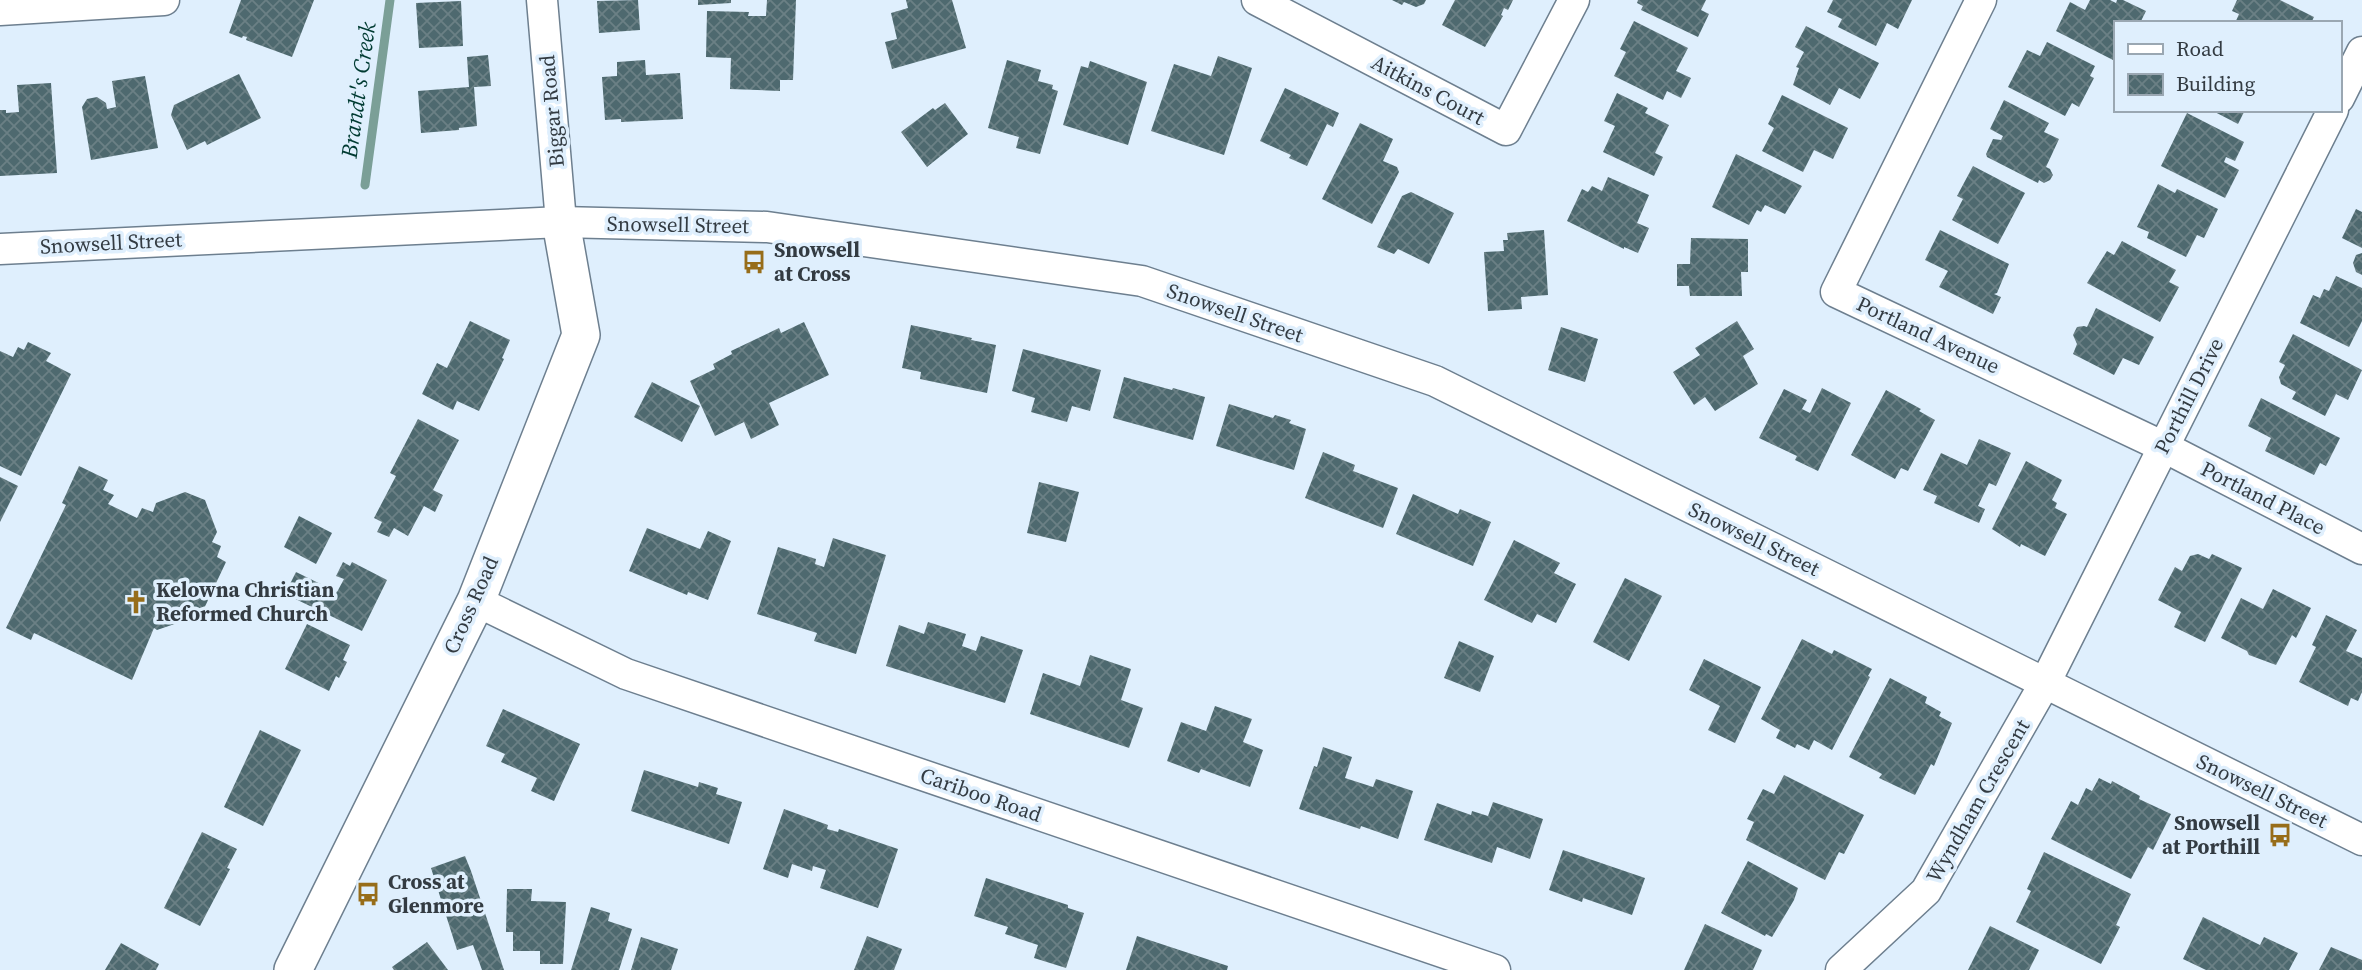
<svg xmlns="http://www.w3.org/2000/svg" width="2362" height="970" font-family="'Source Serif 4',serif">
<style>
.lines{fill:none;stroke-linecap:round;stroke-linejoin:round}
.stream{stroke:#7b9f97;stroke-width:9}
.building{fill:url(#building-cross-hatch)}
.minor-casing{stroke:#6d7f8f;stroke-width:33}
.tertiary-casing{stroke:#6d7f8f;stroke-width:40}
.minor{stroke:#fff;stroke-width:30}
.tertiary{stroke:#fff;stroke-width:37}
.labels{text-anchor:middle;stroke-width:7;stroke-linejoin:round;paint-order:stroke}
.street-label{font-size:21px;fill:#333b42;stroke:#dfeffd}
.poi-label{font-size:21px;font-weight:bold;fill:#333b42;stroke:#dfeffd;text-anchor:start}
.water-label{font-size:23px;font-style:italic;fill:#003b32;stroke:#dfeffd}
</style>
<defs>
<pattern id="building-cross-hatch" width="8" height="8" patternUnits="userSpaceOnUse" patternTransform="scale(1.75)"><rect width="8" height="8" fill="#4e696f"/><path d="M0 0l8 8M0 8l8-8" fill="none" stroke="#6b8085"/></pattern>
</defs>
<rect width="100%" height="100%" fill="#dfeffd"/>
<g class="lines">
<!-- stream -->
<path class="stream" d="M365,185l25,-185"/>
</g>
<!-- building -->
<g class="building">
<path d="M241,0h73l-22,57 -46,-17 1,-3 -4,-1 -1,2 -13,-5z"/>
<path d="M638,0l2,30 -41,3 -2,-32z"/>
<path d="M698,0h33v3l-33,2z"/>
<path d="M767,0h29l-3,80h-13v11l-50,-2 1,-31 -25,-1 1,-46 42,1 -1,4h18z"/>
<path d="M906,0h46l14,48 -74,21 -7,-27 12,-3 -6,-26 17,-5z"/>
<path d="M1392,0h34l-2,4 -8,3 -12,-5 -2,3z"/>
<path d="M1455,0h58l-5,10 -4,-2 -3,7 2,1 -18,31 -43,-22z"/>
<path d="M1638,0h68l-5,10 8,4 -11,23 -57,-27 2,-4 -6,-3z"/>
<path d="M1833,0h79l-14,29 -11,-6 -11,23 -38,-19 4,-8 -15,-7z"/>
<path d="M2090,0h20l6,3 1,-3h6l23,11 -6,12h-25v38l-59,-30 14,-29 15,8z"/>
<path d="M2237,0h43l34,17 -3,6h-76l4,-9 -7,-3z"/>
<path d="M461,1l2,45 -44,2 -3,-45z"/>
<path d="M1634,21l54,27 -12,23 15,7 -10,20 -14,-7 -4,9 -49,-24 12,-24 -6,-3z"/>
<path d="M1806,26l73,37 -19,36 -21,-11 -9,17 -37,-20 6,-17 -3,-1 8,-15 -9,-5z"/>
<path d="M2047,42l48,24 -5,10 4,2 -15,29 -7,-4 -7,13 -57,-29 19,-37 13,6z"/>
<path d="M488,55l3,31 -17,1 3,39 -18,2v2l-38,3 -3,-42 51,-4 -2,-30z"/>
<path d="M1218,56l34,12 -28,87 -73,-24 23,-67 37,12z"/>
<path d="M645,60l1,15 34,-2 3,46 -62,3v-3l-16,1 -3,-43 15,-1v-14z"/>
<path d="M1007,60l34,10 -3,11 15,4 -1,4 6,2 -18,63 -24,-6 3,-11 -31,-9z"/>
<path d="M1090,61l57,21 -19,63 -65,-20 18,-59 7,2z"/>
<path d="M239,74l22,44 -54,27 -2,-4 -18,9 -16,-35 3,-10z"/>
<path d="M145,76l13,72 -67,12 -9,-53 5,-8 10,-2 9,6 1,6 9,-2 -4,-26z"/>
<path d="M51,83l6,90 -57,3v-66h6v3l13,-1 -2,-27z"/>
<path d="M1285,88l54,25 -6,14 -6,-3 -20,42 -18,-8 2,-3 -31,-14z"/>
<path d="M1617,93l31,15 -3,5 24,12 -14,28 8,4 -9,19 -51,-24 12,-26 -11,-5z"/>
<path d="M1782,95l66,33 -15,31 -19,-9 -11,22 -41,-21 12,-23 -6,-4z"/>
<path d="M2004,100l45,23 -5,9 15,7 -13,28 4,2 3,6 -3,5 -6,3 -5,-3 -1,3 -51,-26 -1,-3 7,-15 8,1 2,-4 -13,-7z"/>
<path d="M945,103l23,31 -41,33 -26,-35 32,-24 2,2z"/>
<path d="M2211,110h34l-7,14z"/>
<path d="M2187,113l57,29 -9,19 -9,-4 -2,5 15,8 -14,28 -64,-32z"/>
<path d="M1360,123l33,16 -10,22 14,6 2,5 -27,52 -50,-25z"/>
<path d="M1736,154l66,32 -17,28 -20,-9 -4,7 -4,-2 -8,15 -37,-18z"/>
<path d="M1973,166l52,27 -27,51 -46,-24 11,-21 -6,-3z"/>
<path d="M1608,177l41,18 -12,28 12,5 -11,25 -14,-6v2l-57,-28 15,-32 6,3 4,-6 10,5z"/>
<path d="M2158,184l17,9 2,-4 41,20 -14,29 -7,-3 -11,22 -39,-19 2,-6 -12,-5z"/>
<path d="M1411,192l43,21 -25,51 -31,-15 -4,5 -17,-7 25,-51z"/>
<path d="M2356,209l6,3v36l-20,-10z"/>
<path d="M1544,230l4,65 -27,2 1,12 -34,2 -4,-59 20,-1 -1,-11h5l-1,-7z"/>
<path d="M1940,230l69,34 -12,29 -3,1 7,3 -8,17 -54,-27 9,-16 -23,-11z"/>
<path d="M1691,238l57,1v33h-7l1,24h-52l-1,-10h-12v-22h13z"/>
<path d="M2122,241l54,29 -7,12 10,5 -19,35 -73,-39 20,-32 7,4z"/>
<path d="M2362,253v22l-6,-3 -3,-9 3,-8z"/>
<path d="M2336,276l26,12v33l-13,26 -49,-24 13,-28 7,3 4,-9 5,2z"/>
<path d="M2096,308l58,29 -15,28 -16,-7 -9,17 -41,-21 4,-10 -4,-9 4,-8 7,-1 3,1z"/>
<path d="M470,321l40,19 -8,18 2,1 -25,52 -22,-10 -4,9 -31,-16 15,-31 10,5z"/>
<path d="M1737,321l17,28 -11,7 15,28 -43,27 -10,-14 -11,8 -21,-33 27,-17 -5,-7z"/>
<path d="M804,322l25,53 -60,28 10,22 -28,14 -7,-17 -29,14 -25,-55 25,-12 -2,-5 19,-10 -1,-3 48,-23 2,5z"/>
<path d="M911,325l61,13 -1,2 25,5 -9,48 -67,-14 1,-7 -19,-4z"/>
<path d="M1561,327l37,12 -13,43 -37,-12z"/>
<path d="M2293,334l69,36 -14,30 -12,-6 -11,22 -33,-17 4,-7 -15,-8 -2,-7 6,-12 -6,-3z"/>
<path d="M28,342l23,11 -5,8 25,13 -50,102 -21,-10v-115l13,6 5,-10 6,3z"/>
<path d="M1023,349l78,21 -11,41 -18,-5 -5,16 -36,-10 4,-14 -23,-7z"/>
<path d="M1124,377l48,13 1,-2 32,9 -12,43 -80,-22z"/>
<path d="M652,382l48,24 -18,36 -48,-25z"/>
<path d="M1822,388l29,15 -33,68 -23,-11 2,-4 -38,-18 25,-49 23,11 -5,9 8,4z"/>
<path d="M1886,390l35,19 -2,2 16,9 -27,51 -7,-3 -6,11 -44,-24z"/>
<path d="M2261,398l79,40 -14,28 -6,-3 -6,12 -49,-24 6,-13 -23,-12z"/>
<path d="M1229,404l44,14 2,-3 16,5 -2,3 17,6 -12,41 -78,-24z"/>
<path d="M418,419l41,21 -26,50 10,5 -8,17 -11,-6 -16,30 -14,-8 -5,9 -12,-5 5,-10 -8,-4 22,-42 -6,-3z"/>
<path d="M1979,439l32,14 -15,33 -7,-3 -11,23 7,3 -6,14 -45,-20 3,-7 -14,-6 18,-37 26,12z"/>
<path d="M1323,452l32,13 -2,6 45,17 -15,40 -78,-30z"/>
<path d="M2026,461l36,19 -10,20 5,3 -2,5 12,6 -22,42 -24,-12 -1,3 -28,-18z"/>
<path d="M79,466l29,14 -5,10 11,5 -6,9 29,14 5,-10 11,4 3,-9 29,-11 20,8 12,32 -5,10 9,4 -4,11 9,5 -25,53 -44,15 -3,-2 -22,52 -98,-47 -3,7 -25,-12 60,-123 -4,-2z"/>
<path d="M0,477l18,9 -18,36z"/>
<path d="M1039,482l40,10 -13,50 -39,-9z"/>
<path d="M1413,494l45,20 2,-5 31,13 -18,44 -77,-32z"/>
<path d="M299,516l33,17 -16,31 -32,-17z"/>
<path d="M647,528l53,21 8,-18 23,10 -23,59 -20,-8 -1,3 -58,-24z"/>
<path d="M833,538l53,17 -30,99 -42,-13 3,-8 -60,-19 21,-67 38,12 -1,5 9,3z"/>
<path d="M1514,540l46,23 -6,10 22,11 -20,39 -19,-9 -5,9 -48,-23z"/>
<path d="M2198,554l11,5 3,-5 30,14 -37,74 -31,-15 7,-15 -23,-12 17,-33 7,4 8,-15z"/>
<path d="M343,562l7,4 2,-4 35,18 -25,51 -77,-37 11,-22 41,20 7,-13 -8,-3z"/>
<path d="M1625,578l37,18 -33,65 -36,-19z"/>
<path d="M2273,589l38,19 -15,30 -4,-3 -16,30 -27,-10 -2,-4 -26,-13 20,-40 22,11z"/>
<path d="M2326,615l31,15 -11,21 16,7v34l-4,9 -7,-3 -3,8 -49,-24 17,-35 -4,-2z"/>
<path d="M928,622l38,12 -4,12 14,5 5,-15 42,14 -18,53 -119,-37 13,-41 25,9z"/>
<path d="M307,624l43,21 -7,15 4,2 -8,16 -3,-2 -7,15 -44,-22z"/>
<path d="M1802,639l30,15 2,-4 38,19 -4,7 2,1 -38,73 -18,-10 -5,10 -12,-6 -2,4 -19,-10 4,-8 -19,-11z"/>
<path d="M1459,641l35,15 -14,36 -36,-14z"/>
<path d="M1090,655l41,14 -10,31 22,8 -14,40 -99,-34 13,-41 37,13z"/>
<path d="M1704,659l57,28 -26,56 -27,-13 12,-24 -31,-16z"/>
<path d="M1890,678l37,19 -2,6 16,9 -2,4 13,7 -18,43 -3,-2 -16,31 -36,-17 3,-4 -33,-17z"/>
<path d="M1215,706l37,13 -9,23 20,8 -13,37 -49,-18 -2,4 -32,-12 14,-39 25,9z"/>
<path d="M503,709l77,35 -26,57 -23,-10 6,-13 -36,-16 4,-8 -19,-8z"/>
<path d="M260,730l41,20 -38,76 -39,-19z"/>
<path d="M1323,747l29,10 -7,21 28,9 3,-8 37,12 -15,48 -37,-13 -1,3 -61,-20 15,-43 3,1z"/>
<path d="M644,770l54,17 1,-5 19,6 -2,6 26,8 -13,42 -98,-33z"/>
<path d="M1784,775l80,40 -20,39 -5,-2 -14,28 -79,-40 8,-18 -7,-3 16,-30 11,5z"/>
<path d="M2099,778l12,6 1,-3 28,15 -1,3 32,15 -18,36 -5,-3 -17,32 -80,-40 20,-38 7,4 8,-17 6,3z"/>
<path d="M1493,802l50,17 -13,40 -33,-12 -5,16 -68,-23 13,-37 34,12 1,-4 16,5z"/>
<path d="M784,809l44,16 -1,4 11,3 1,-3 59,20 -20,59 -58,-20 6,-18 -13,-4 -1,5 -20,-7 -4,14 -25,-9z"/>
<path d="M202,832l35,17 -10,19 3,1 -30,57 -36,-18z"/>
<path d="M1563,850l82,28 -13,37 -49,-17 -1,4 -33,-12z"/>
<path d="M2044,852l87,42 -15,31 4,2 -19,37 -85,-42 15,-31 -4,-2z"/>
<path d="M465,856l6,15 33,99h-22l-9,-25 -16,5 -26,-82z"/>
<path d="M1748,861l50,27 -4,12 -22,37 -6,-3 -1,2 -44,-23z"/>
<path d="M986,878l82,27v3l16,5 -18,55 -32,-10 4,-13 -33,-11 3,-7 -34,-11z"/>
<path d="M507,889h25l-1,12 35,1 -3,62h-23v-13h-27v-19h-7z"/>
<path d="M591,907l19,6 -2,8 24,8 -13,41h-48z"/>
<path d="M2203,917l57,28 4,-8 34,16 -9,17h-83l-23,-11z"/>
<path d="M1705,924l57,26 -9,20h-69z"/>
<path d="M1990,926l49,24 -10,20h-61z"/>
<path d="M867,936l35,13 -8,21h-40z"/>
<path d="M1137,936l91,30 -1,4h-101z"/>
<path d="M641,937l37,12 -7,21h-40z"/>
<path d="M427,942l21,28h-54l-2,-3z"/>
<path d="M121,943l38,21 -3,6h-51z"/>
<path d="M2331,947l31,13v10h-43z"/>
</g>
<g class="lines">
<!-- minor casing -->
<g class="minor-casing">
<g id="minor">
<path d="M542,0l19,222"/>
<path d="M1257,0l249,130 68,-130"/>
<path d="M1981,0l-145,292 328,155 198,102"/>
<path d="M0,10l164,-10"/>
<path d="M2339,98l23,-46"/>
<path d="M0,249l561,-27 206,5 375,54 293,100 927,459"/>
<path d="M476,601l150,73 869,296"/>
<path d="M1841,970l85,-79 119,-208 288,-573"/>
</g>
</g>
<!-- tertiary casing -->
<g class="tertiary-casing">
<path id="tertiary" d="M293,970l183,-369 105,-266 -20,-113"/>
</g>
<!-- minor -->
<use href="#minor" class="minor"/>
<!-- tertiary -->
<use href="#tertiary" class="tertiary"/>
</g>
<!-- icons -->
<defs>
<g id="bus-bare" transform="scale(1.89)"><path d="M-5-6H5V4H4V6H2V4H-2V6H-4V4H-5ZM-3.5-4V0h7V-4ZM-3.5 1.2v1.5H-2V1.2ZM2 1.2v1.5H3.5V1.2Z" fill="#976d19" stroke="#dfeffd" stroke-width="2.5" paint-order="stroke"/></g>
<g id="church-bare" transform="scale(1.89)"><path d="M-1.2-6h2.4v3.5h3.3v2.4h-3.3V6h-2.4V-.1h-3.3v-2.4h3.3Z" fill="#976d19" stroke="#dfeffd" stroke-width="2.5" paint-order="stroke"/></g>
</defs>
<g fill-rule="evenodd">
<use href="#bus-bare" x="754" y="262"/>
<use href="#church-bare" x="136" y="602"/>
<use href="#bus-bare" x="2280" y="835"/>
<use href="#bus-bare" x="368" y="894"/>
</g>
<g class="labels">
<!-- street labels -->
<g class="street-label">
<text transform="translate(1428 90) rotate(28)" y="7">Aitkins Court</text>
<text transform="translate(552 111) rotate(-95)" y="7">Biggar Road</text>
<text transform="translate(678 225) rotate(1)" y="7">Snowsell Street</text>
<text transform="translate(111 243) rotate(-3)" y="7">Snowsell Street</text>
<text transform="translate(1235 313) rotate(19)" y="7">Snowsell Street</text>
<text transform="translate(1928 335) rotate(25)" y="7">Portland Avenue</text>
<text transform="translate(2189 396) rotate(-63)" y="7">Porthill Drive</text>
<text transform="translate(2263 498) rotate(27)" y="7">Portland Place</text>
<text transform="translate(1754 539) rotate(26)" y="7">Snowsell Street</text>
<text transform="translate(471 605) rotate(-66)" y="7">Cross Road</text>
<text transform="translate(2262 791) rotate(26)" y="7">Snowsell Street</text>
<text transform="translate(981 795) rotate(19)" y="7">Cariboo Road</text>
<text transform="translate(1978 801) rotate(-60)" y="7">Wyndham Crescent</text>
</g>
<!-- poi labels -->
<g class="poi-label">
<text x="774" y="257">Snowsell<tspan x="774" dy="24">at Cross</tspan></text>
<text x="156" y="597">Kelowna Christian<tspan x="156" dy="24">Reformed Church</tspan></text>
<text x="2260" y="830" text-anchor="end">Snowsell<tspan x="2260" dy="24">at Porthill</tspan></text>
<text x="388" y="889">Cross at<tspan x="388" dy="24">Glenmore</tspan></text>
</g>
<!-- water labels -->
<g class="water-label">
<text transform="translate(358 90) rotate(-82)" y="8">Brandt's Creek</text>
</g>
</g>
<!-- legend -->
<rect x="2114" y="21" width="228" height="91" fill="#dfeffd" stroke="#9aa7b2" stroke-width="2"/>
<rect x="2128" y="44" width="35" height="10" fill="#ffffff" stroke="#9aa7b2" stroke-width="2"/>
<text x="2176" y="56" font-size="21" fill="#333b42">Road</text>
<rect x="2128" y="74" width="35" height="21" fill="url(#building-cross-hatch)" stroke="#9aa7b2" stroke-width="2"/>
<text x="2176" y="91" font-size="21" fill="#333b42">Building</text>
</svg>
